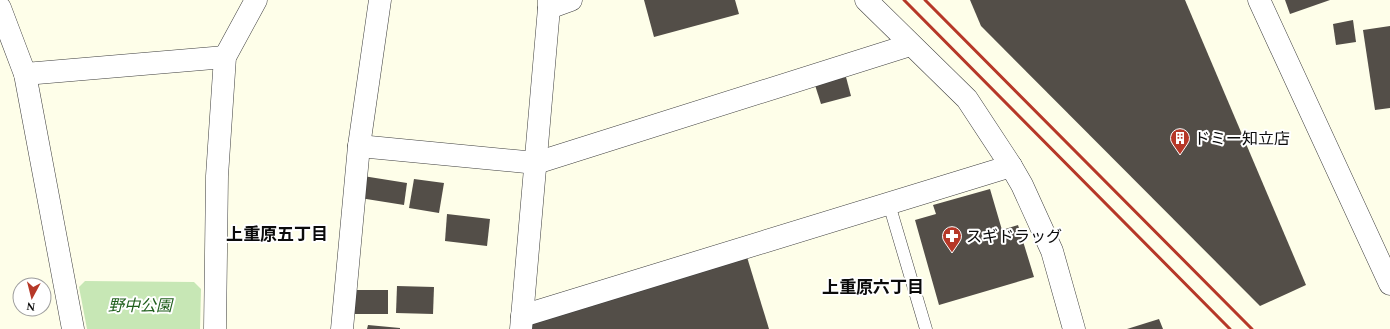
<svg xmlns="http://www.w3.org/2000/svg" width="1390" height="329" font-family="Spectral,'Noto Sans JP',serif">
<style>
.green{fill:#c7e7b5}
.building{fill:#534e48}
.lines{fill:none;stroke-linecap:round;stroke-linejoin:round}
.service-casing{stroke:#3e3e3e;stroke-width:13}
.minor-casing{stroke:#3e3e3e;stroke-width:23}
.tertiary-casing{stroke:#3e3e3e;stroke-width:23}
.service{stroke:#fff;stroke-width:12}
.minor{stroke:#fff;stroke-width:22}
.tertiary{stroke:#fff;stroke-width:22}
.rail{stroke:#b63828;stroke-width:3}
.labels{text-anchor:middle;stroke-width:4;stroke-linejoin:round;paint-order:stroke}
.poi-label{font-size:16px;fill:#0b0b0b;stroke:#fff;text-anchor:start}
.park-label{font-size:16px;font-style:italic;fill:#21601e;stroke:#fff}
.neighbourhood-label{font-size:17px;font-weight:bold;fill:#0b0b0b;stroke:#fff}
</style>
<rect width="100%" height="100%" fill="#fefee9"/>
<!-- green -->
<path class="green" d="M85,281l109,1 7,7 -1,40h-113l-8,-42z"/>
<!-- building -->
<g class="building">
<path d="M644,0h91l4,14 -85,23z"/>
<path d="M970,0h215l121,285 -46,21 -279,-280z"/>
<path d="M1285,0h45l-40,14z"/>
<path d="M1353,20l3,22 -20,3 -3,-21z"/>
<path d="M1390,26v82l-15,2 -12,-80z"/>
<path d="M846,77l5,19 -30,8 -6,-19z"/>
<path d="M363,176l44,7 -3,22 -44,-7z"/>
<path d="M414,179l30,4 -5,30 -30,-5z"/>
<path d="M990,189l12,41 16,-5 16,52 -95,28 -24,-85 21,-6 -3,-9z"/>
<path d="M447,214l43,5 -3,27 -42,-5z"/>
<path d="M747,257l22,72h-237l-1,-6z"/>
<path d="M397,286l37,1 -1,27 -37,-1z"/>
<rect x="354" y="290" width="34" height="24"/>
<path d="M1159,319l4,10h-36z"/>
<path d="M368,325l32,3v1h-33z"/>
</g>
<g class="lines">
<!-- service casing -->
<g class="service-casing">
<path id="service" d="M889,204l37,125"/>
</g>
<!-- minor casing -->
<g class="minor-casing">
<g id="minor">
<path d="M549,0v8l22,-8"/>
<path d="M25,74l200,-17"/>
<path d="M359,146l177,17 374,-118"/>
<path d="M522,316l489,-150"/>
<path d="M215,329l2,-153 8,-119 31,-57"/>
<path d="M342,329l17,-183 21,-146"/>
<path d="M521,329l28,-321"/>
</g>
</g>
<!-- tertiary casing -->
<g class="tertiary-casing">
<g id="tertiary">
<path d="M866,0l101,99 44,67 11,19 30,66 22,78"/>
<path d="M1259,0l131,284"/>
<path d="M0,8l25,66 48,255"/>
</g>
</g>
<!-- service -->
<use href="#service" class="service"/>
<!-- minor -->
<use href="#minor" class="minor"/>
<!-- tertiary -->
<use href="#tertiary" class="tertiary"/>
<!-- rail -->
<g class="rail">
<path d="M904,0l326,329"/>
<path d="M925,0l327,329"/>
</g>
</g>
<!-- icons -->
<defs>
<g id="building-pin" transform="scale(1)"><path d="M0 17L-7.5 6A9.5 9.5 0 1 1 7.5 6Z" fill="#b63828" stroke="#fff"/><path d="M-4-6H4V6H1V3H-1V6H-4ZM-2.5-4.3h1.7v1.8h-1.7ZM.8-4.3h1.7v1.8H.8ZM-2.5-1h1.7V.8h-1.7ZM.8-1h1.7V.8H.8Z" fill="#fff"/></g>
<g id="pharmacy-pin" transform="scale(1)"><path d="M0 17L-7.5 6A9.5 9.5 0 1 1 7.5 6Z" fill="#b63828" stroke="#fff"/><path d="M-2-6h4v4h4v4h-4v4h-4v-4h-4v-4h4Z" fill="#fff"/></g>
</defs>
<g fill-rule="evenodd">
<use href="#building-pin" x="1180" y="138"/>
<use href="#pharmacy-pin" x="952" y="236"/>
</g>
<g class="labels">
<!-- poi labels -->
<g class="poi-label">
<text x="1194" y="144">ドミー知立店</text>
<text x="966" y="242">スギドラッグ</text>
</g>
<!-- park labels -->
<g class="park-label">
<text x="140" y="311">野中公園</text>
</g>
<!-- neighbourhood labels -->
<g class="neighbourhood-label">
<text x="277" y="240">上重原五丁目</text>
<text x="873" y="293">上重原六丁目</text>
</g>
</g>
<!-- north arrow -->
<g transform="translate(32 297) rotate(187)"><circle r="19" fill="#ffffff" stroke="#9d9d9d"/>
<path d="M0-3L7 15L0 10L-7 15Z" fill="#b63828"/>
<text y="-6" font-size="11" font-weight="bold" text-anchor="middle" fill="#0b0b0b">N</text>
</g>
</svg>
